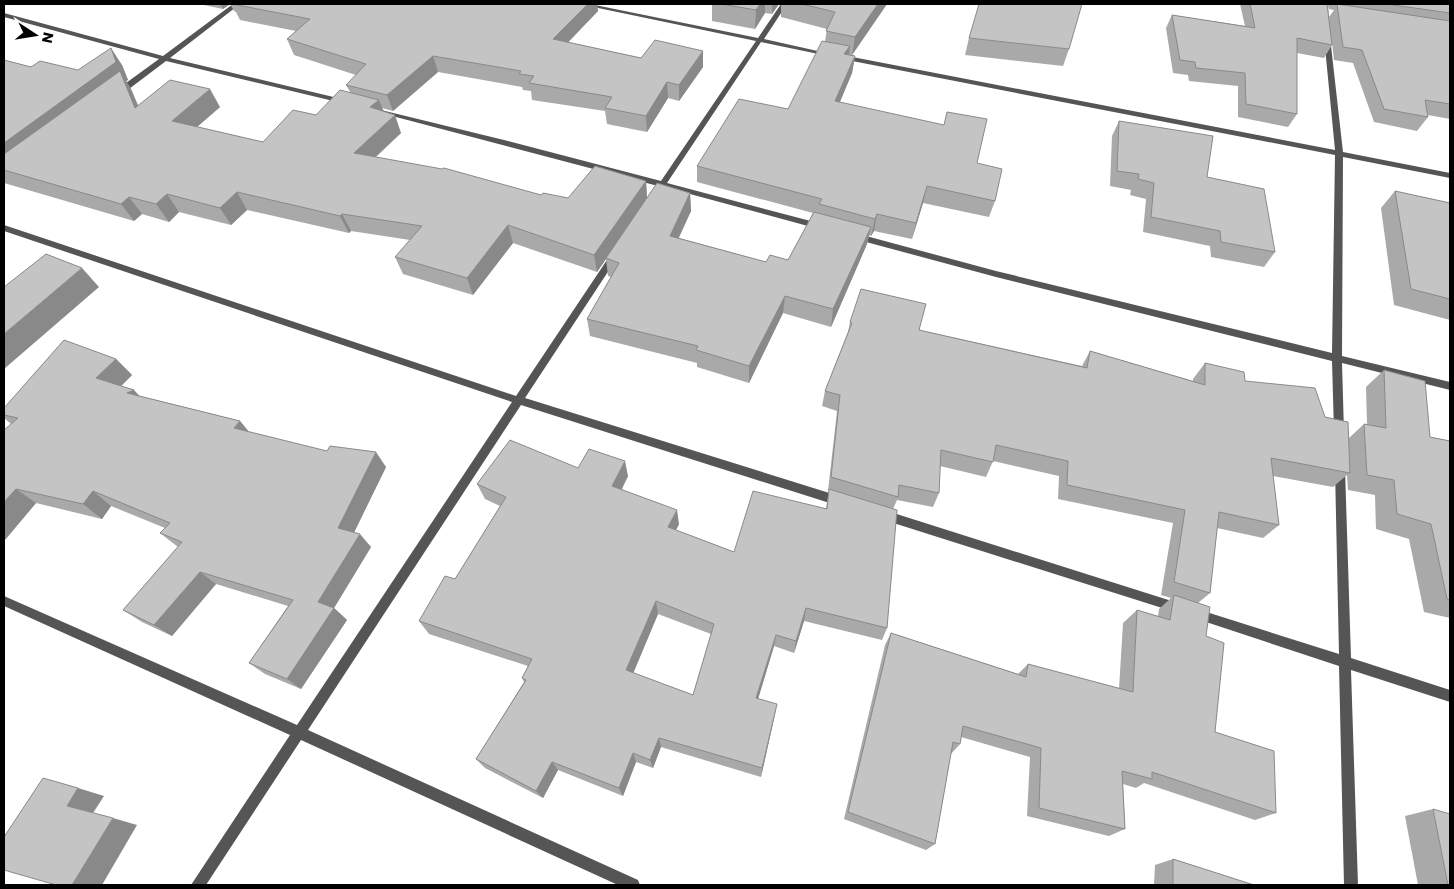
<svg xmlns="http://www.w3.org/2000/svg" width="1454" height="889" font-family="Poppins,sans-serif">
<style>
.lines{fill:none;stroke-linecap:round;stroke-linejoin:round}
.minor{fill:#555;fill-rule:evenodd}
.wall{fill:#a9a9a9;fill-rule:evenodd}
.shaded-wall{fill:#898989}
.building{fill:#c4c4c4;stroke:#898989;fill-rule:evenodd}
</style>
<rect width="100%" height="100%" fill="#fff"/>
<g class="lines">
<!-- minor -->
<g class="minor">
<path d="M233,4h7l-70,54 176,42v4l-180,-43 -45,34h-6v-4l44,-32 -155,-42v-4l159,43z"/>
<path d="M579,4h11l168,34 23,-34h6l-23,35 67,15 -3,2 -67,-14 -94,141 155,41v4l-3,1 -155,-42 -4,4 -4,-3 2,-2 -281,-74 4,-2 123,30 157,41 95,-140z"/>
<path d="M1327,35l3,2 13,115 107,21v5l-107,-21 -1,199 108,26v8l-108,-27 2,69 -2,3h-6l-2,-3 -2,-71 -336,-84 -141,-38 -4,-3 4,-3 141,38 336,82 3,-198 -493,-96 -3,-2 3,-2 493,95 -11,-113z"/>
<path d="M4,225l512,171 95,-142h6v4l-92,140 314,98 4,2 1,3 -1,3 -4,2 -318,-101 -213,325 330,150 2,5h-22l-317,-145 -95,145h-15l99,-150 -286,-129v-10l293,129 215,-323 -508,-171z"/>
<path d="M1340,465l4,1 1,3 6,189 99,32v12l-99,-32 7,215h-14l-5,-219 -142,-47 -4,-1 -2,-4 2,-4 4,-1 142,45 -4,-185 1,-3z"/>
<path d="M884,510l294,93 4,1 2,4 -2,4 -4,1 -294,-93 -4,-2 -1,-3 1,-3z"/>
</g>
</g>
<!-- wall -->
<g class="wall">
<path d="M199,4h398l1,7 -30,31 73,16 62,-7v16l-24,34 -11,-3 -21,34 -40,-8 -2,-13 -73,-11 -1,-9 -8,-1 -1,-3 -84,-15 -45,39 -11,-3 2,4 17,21 -25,24 165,38 27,3 78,-17 1,16 43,-4 1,18 -12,27 87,24 22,-2 25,-47 -116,-31v-16l91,-57 37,-68 2,-12 -46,-12v-13h106l-35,51 3,1 -3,17 -12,29 137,61 18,38 -6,16 -66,-14 -11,36 -38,-8 -3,5 -2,-1 -2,9 -36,83 -48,-14 -34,70 -52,-16v-4l-107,-27 -3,-17 24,-42 -3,-1 -2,-17 -9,13 -84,-29 -40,52 -70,-21 -8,-17 15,-17 -59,-9 -2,2 -102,-23 -16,15 -52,-13 -10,10 -27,-8 -8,7 -130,-38v-123l27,7 47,3 44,-5 6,15 -2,1 5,8 7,16 82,2 -23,20 66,15 53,-27 34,-23 -4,-7 10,-10 -62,-20 -7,-16 9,-8 -56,-11 -4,-8 -2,-1 -4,-7 -7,5z"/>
<path d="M712,4h67l-7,10 -7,-1 -10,16 -43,-8z"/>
<path d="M1240,4h210v115l-22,-4v2l-11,14 -43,-9 -21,-59 -19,-3 -5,-43 5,-7 -5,-1 -1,-3 4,39 -8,13 -27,-5v61l-9,13 -50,-10v-31l-49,-5 -1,-6 -15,-2 -7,-45 6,-13 73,11z"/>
<path d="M969,38l100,11 -6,17 -98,-11z"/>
<path d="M1119,121l88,56 68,75 -11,15 -53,-10 -1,-11 -67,-14 3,-33 -16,-4 1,-5 -21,-4 2,-50z"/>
<path d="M1395,191l55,12v117l-56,-15 -13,-97z"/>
<path d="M850,322l69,8 163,36 8,-15 103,30v-2l12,-16 120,54 24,21 15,-14h3l-1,-37 18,-17 46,67 20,4v177l-26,-6 -15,-73 -33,-10 -1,-34 -27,-5 -1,-15 -14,12 -60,-11 6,49 -16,13 -46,-10 -7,65 -12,10 8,33 9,96 61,81 -21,7 -111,-37 -8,5 -13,-4 2,45 -16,7 -82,-20 3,-59 -69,-20 -1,7 -9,10 -16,90 -9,6 -82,-31 41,-174 6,-12 127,41 10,-10 91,25 4,-66 14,-13 21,6 1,-7 12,-11 -10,-3 12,-72 -115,-24 1,-23 -66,-15 -7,16 -46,-11 -1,27 -6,14 -36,-7 -4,9 -6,119 -5,12 -78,-19 -10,32 -20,-7 -16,53 17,15 -14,63 -100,-30 -8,21 -17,-6 -13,34 -65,-26 -15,28 -58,-30 -9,-9 48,-77 -2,-4 6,-12 -99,-32 -10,-13 36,-42 45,-73 -15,-7 -8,-15 101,-16 50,8 -6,13 57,35 -3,6 58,22 92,-44 3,-17h-1l9,-80 -15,-5 3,-15 23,-59zM658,614l53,20 -18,61 -60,-22z"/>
<path d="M116,359l16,16 -11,11 19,10 100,25 9,11 137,35 -32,65 17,15 -37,61 13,12 -46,69 -36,-15 -16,-11 39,-57 -72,-22 -44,52 -30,-14 -19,-12 55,-63 -18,-14 5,-5 -54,-22 -9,13 -66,-16 -32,38 7,-117 -7,-6v-10z"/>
<path d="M1433,809l17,76h-32l-13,-69z"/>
<path d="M1173,859l81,26h-100l1,-20z"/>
</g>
<!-- shaded-wall -->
<g class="shaded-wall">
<path d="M220,4h10l-7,5z"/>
<path d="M588,4h9l1,7 -42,44 -3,-16z"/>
<path d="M760,4h5v9l-10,16 1,-19z"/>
<path d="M772,4h7l-7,10z"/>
<path d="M878,4h9l-35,51 3,-18z"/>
<path d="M850,46l-2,17 -4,-9z"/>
<path d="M111,48l11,17 6,15 -2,1 5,8 15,37 -142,44v-27z"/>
<path d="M703,51v16l-24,34v-16z"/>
<path d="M433,56l5,16 -45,39 -6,-16z"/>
<path d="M855,56l-3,17 -19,45 2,-17z"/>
<path d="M667,82l1,16 -21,34 -1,-16z"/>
<path d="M210,89l10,18 -37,32 -11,-18z"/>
<path d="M379,100l7,17 -16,-10z"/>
<path d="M395,115l6,18 -40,37 -7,-17z"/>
<path d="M646,181l1,17 -41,60v1l-9,13 -3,-17z"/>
<path d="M927,186l-4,17 -11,36 4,-16z"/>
<path d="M237,192l10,18 -16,15 -11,-17z"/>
<path d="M690,193l1,18 -20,42 -1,-17z"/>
<path d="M167,194l12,18 -10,10 -13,-18z"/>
<path d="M129,197l13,17 -8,7 -13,-17z"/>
<path d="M342,214l9,17 -2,2 -9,-17z"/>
<path d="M877,214l-3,17 -3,5 4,-17z"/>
<path d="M508,225l5,18 -40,52 -6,-17z"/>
<path d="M871,227l-4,17 -36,83 2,-18z"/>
<path d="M82,268l17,19 -95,82v-35z"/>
<path d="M785,296l-2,17 -34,70v-17z"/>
<path d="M116,359l16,16 -19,19 -17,-16z"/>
<path d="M134,390l15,16 -22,-13z"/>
<path d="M240,421l13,16 -19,-9z"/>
<path d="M376,452l10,15 -36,74 -12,-13z"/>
<path d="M625,461l3,15 -12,24 -4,-14z"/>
<path d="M16,489l20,14 -32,38v-39z"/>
<path d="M93,491l18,15 -9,13 -19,-15z"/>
<path d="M677,510l2,14 -9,17 -2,-14z"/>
<path d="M360,534l11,13 -37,61 13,12 -46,69 -14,-10 31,-77z"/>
<path d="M200,572l16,12 -44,52 -18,-11z"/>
<path d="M656,601l2,13 -28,67 -4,-11z"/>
<path d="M806,608l-2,13 -10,32 2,-12z"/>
<path d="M776,635l-2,11 -19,63 1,-11z"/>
<path d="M777,704l-2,10 -14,63 1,-9z"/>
<path d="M659,738l2,9 -8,21 -3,-8z"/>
<path d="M633,753l3,9 -13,34 -4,-8z"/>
<path d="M552,762l6,8 -15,28 -7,-7z"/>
<path d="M78,788l26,8 -11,17 -26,-7z"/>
<path d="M113,818l24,7 -35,60h-30z"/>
</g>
<!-- building -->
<g class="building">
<path d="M232,4h356l-35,35 88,19 14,-18 48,11 -24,34 -12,-3 -21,34 -41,-8 7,-11 -83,-14 5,-7 -15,-2 2,-3 -88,-15 -46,39 -41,-10 20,-21 -79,-25 23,-20z"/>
<path d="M721,4h39l-4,6z"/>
<path d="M802,4h76l-23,33 -29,-6 9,-19z"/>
<path d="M979,4h103l-13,45 -100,-11z"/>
<path d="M1250,4h77l5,41 -35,-7v76l-51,-10 -1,-31 -49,-5 -1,-6 -15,-2 -8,-45 83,13z"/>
<path d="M1337,4l113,17v83l-25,-4 3,17 -44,-8 -22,-59 -19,-3z"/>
<path d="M1386,4h64v9z"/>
<path d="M822,41l28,5 -6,8 11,2 -20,45 109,24 3,-13 40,7 -10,44 25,6 -7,32 -68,-15 -11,37 -39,-9 -2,5 -56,-15 3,-5 -125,-33 42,-67 49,10z"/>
<path d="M111,48l5,14 -112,81v-83l27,7 9,-6 38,9z"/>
<path d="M120,71l15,37 35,-28 40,9 -38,32 91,21 30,-32 23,5 24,-25 39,10 -9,7 25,8 -41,38 88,16 2,-1 97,27 2,-2 25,5 27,-32 51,15 -52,74 -86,-30 -41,53 -72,-21 27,-31 -80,-12 -2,2 -103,-24 -17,16 -53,-14 -11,10 -27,-7 -8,7 -117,-34v-16z"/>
<path d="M1119,121l94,15 -6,41 57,12 11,63 -54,-10 -1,-11 -69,-14 3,-34 -16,-4 1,-5 -22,-3z"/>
<path d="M657,183l33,10 -20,43 96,26 4,-7 18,5 26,-48 57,15 -38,82 -48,-13 -36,70 -53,-16 2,-4 -111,-27 32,-56 -13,-5z"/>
<path d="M1395,191l55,12v96l-39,-10z"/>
<path d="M46,254l36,14 -78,66v-47z"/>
<path d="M861,289l65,15 -7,26 168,38 3,-17 115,34v-22l39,9 1,9 70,7 10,29 23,5 2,51 -79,-15 8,67 -60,-13 -9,81 -36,-11 11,-72 -118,-25 1,-24 -72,-16 -3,17 -52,-12 -2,43 -40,-8 -1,12 -67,-20 9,-82 -15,-4 27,-68 -2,-1z"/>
<path d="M64,340l52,19 -20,19 38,12 -7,3 113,28 -6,7 93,23 3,-5 46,6 -38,76 22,6 -42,68 16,6 -47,71 -38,-16 44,-63 -93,-28 -46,53 -31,-15 59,-68 -22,-9 10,-10 -77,-32 -10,13 -67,-15 -12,13v-72l14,-12 -14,-3v-7z"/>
<path d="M1384,370l41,11 5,56 20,4v159l-3,-1 -16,-75 -34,-10 -3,-34 -27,-5 -3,-51 22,4z"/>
<path d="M510,440l68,28 11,-19 36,12 -13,25 65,24 -9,17 66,25 19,-61 74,18 2,-20 68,21 -10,118 -81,-20 -10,33 -20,-6 -20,63 21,6 -15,64 -103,-30 -9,22 -17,-7 -14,35 -67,-26 -16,29 -60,-32 50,-79 -4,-2 10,-19 -113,-38 26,-45 10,3 51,-82 -29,-13zM656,601l58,23 -21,71 -67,-25z"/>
<path d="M1174,595l36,12 -4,29 18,7 -9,89 59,19 2,62 -124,-41v7l-30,-8 3,58 -86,-21 2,-60 -78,-22 -3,18 -7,-2 -18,102 -87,-32 43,-179 135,44 2,-13 105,28 4,-82 33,10z"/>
<path d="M43,778l35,10 -11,18 46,12 -41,67h-16l-52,-15v-33z"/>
<path d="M1433,809l17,5v71h-2z"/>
<path d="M1173,859l81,26h-81z"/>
</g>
<!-- border -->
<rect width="1454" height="889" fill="none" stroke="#000000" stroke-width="10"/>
<!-- north arrow -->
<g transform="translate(35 35) rotate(102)" stroke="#ffffff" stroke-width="4" paint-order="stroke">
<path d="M0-4L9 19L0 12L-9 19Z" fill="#000000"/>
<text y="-8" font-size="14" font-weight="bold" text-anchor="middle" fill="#000000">N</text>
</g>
</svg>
